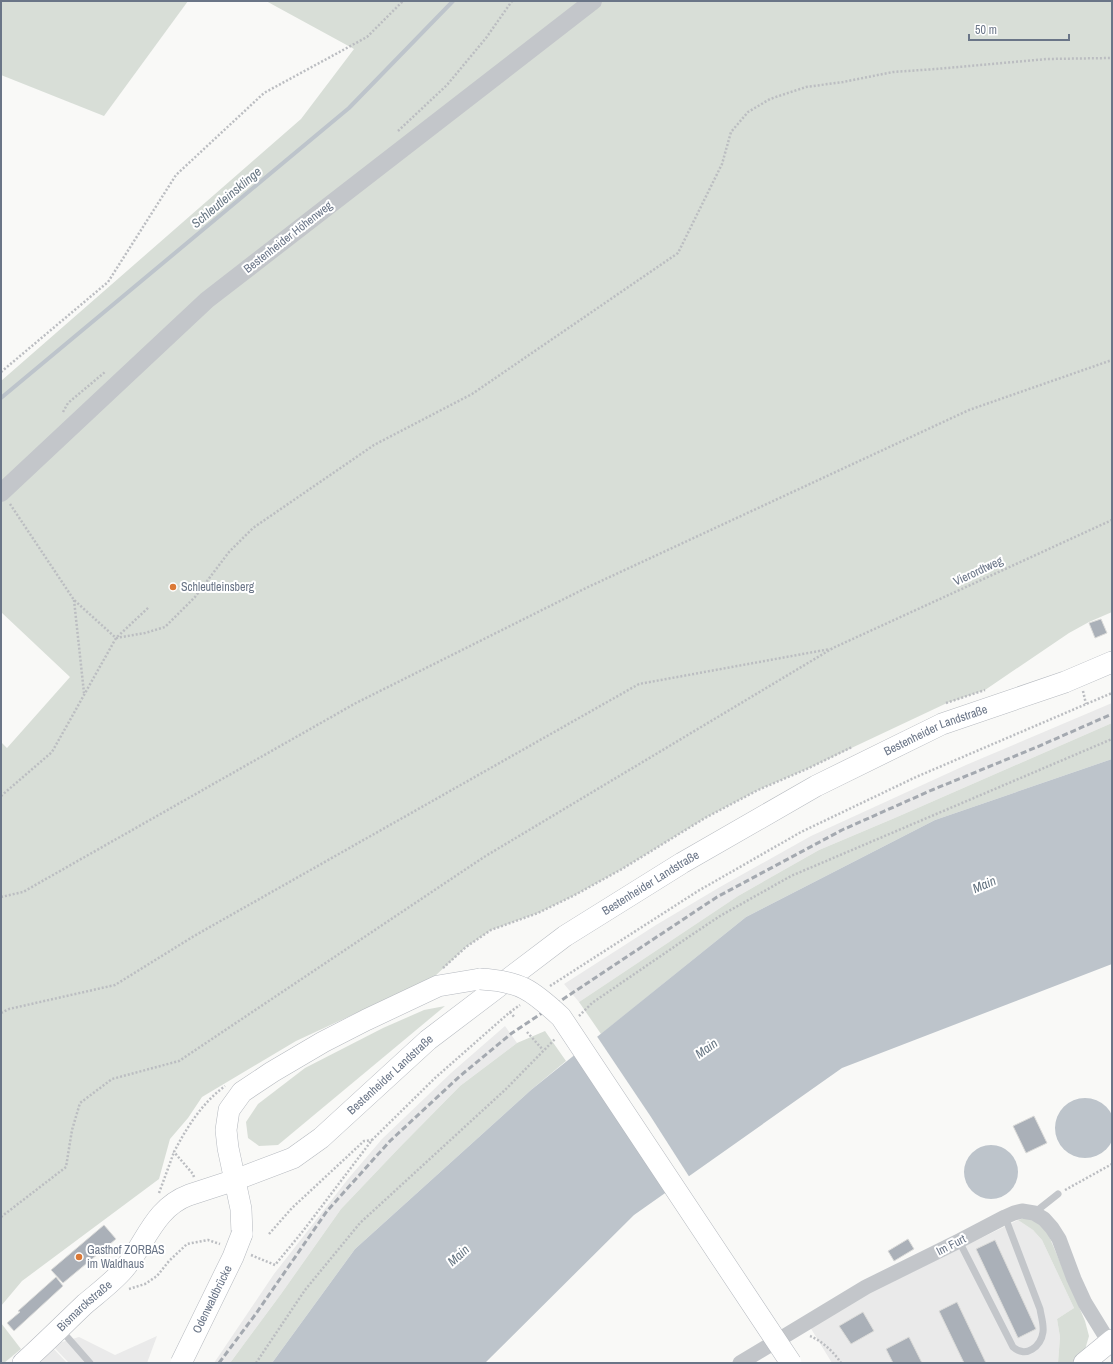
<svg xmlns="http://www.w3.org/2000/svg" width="1113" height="1364" font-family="'Archivo Narrow',sans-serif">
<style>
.built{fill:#eaeaea}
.green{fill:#d8ded7}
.water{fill:#bdc4cb}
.pier{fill:#f9f9f7}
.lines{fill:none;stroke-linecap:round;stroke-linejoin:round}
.stream{stroke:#bdc4cb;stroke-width:4}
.building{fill:#aab0b8;stroke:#dbdbd9}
.secondary-casing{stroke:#b5b9bf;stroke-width:22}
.path{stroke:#bbbdc1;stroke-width:2.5;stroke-dasharray:2 2;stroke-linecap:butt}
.service{stroke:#c3c6ca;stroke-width:7}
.minor{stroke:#c3c6ca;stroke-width:15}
.tertiary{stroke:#c3c6ca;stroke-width:18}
.secondary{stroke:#fff;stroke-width:21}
.rail{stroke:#a4a9b0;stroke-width:3;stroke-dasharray:6 3;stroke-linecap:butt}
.secondary-bridge-casing{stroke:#b5b9bf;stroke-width:22;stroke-linecap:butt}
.secondary-bridge{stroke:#fff;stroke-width:21}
.poi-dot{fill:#db7936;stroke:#fff;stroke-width:1.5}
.labels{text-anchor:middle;stroke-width:4;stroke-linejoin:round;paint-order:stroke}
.street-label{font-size:12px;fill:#6a7587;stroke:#fff}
.poi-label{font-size:12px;fill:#6a7587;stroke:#fff;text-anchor:start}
.water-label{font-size:13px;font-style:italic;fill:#667582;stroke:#fff}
</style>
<rect width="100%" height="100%" fill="#f9f9f7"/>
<!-- built -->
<g class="built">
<path d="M1112,703v20l-215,94 -78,33 -81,46 -159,106 -15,-18 92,-59 64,-38 91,-51 155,-71z"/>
<path d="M505,1026l12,17 -57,43 -61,62 -58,61 -60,85 -51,69h-16l60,-89 74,-95 34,-40 69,-66z"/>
<path d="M1018,1220l15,10 9,10 32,68 -17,11 3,18 -2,26h-226l-22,-36 55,-32z"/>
<path d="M157,1336l-10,27h-78l-17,-18 27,-8 36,18z"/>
<path d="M51,1346l16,17h-36z"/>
</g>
<!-- green -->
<g class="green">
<path d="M1,1h187l-84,115 -103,-41z"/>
<path d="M266,1h846v611l-23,10 -20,11 -84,57 -38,13 -138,65 -51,22 -53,28 -83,51 -49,27 -35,17 -47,17 -25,17 -32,30 -138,64 -94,56 -14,21 -18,21 -11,40 -137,102 -21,25v-564l6,6 63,-71 -69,-65v-231l300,-262 53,-70z"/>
<path d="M1112,723v36l-177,61 -189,97 -145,117 -22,-32 159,-106 81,-46 78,-33z"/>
<path d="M445,1006l-167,139 -19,1 -11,-8 -2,-16 12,-18 47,-36 78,-40 41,-18z"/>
<path d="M545,1031l21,30 -35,29 -176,159 -83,114h-42l51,-69 60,-85 58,-61 61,-62 57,-43z"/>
<path d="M1028,1217l7,3 11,9 39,92 4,15 -5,17 -7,10h-19l2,-26 -3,-18 17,-11 -32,-68 -9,-10 -15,-10z"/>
<path d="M1,1323l20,26 -17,14h-3z"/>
</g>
<!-- water -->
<g class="water">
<path d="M1112,759v205l-270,104 -208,147 -149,148h-213l83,-114 176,-159 215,-173 189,-97z"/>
<circle cx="1085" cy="1128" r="30"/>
<circle cx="991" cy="1172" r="27"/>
</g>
<!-- pier -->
<path class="pier" d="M596,1035l55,82 39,61 -23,16 -94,-141z"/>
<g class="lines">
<!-- stream -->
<path class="stream" d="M1,398l348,-290 104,-107"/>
</g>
<!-- building -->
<g class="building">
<path d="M1101,619l6,14 -12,5 -6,-15z"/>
<path d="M1034,1116l13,27 -21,10 -13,-27z"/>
<path d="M104,1225l12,14 -53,44 -12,-13z"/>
<path d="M908,1239l6,10 -20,12 -6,-10z"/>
<path d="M995,1240l41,89 -18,9 -42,-89z"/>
<path d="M56,1277l7,9 -49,45 -7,-8 13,-11 -2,-1z"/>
<path d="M957,1302l29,61h-22l-25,-52z"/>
<path d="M863,1312l11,19 -23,13 -12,-18z"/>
<path d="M909,1337l13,26h-29l-7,-14z"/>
</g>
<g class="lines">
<!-- secondary casing -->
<g class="secondary-casing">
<g id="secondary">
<path d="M242,1234l-1,-25 -13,-61 -2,-18 3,-20 13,-18 30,-20 51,-30 43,-22 72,-34 42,-7"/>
<path id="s1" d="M23,1363c21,-19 41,-39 62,-59 13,-11 28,-22 39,-35 22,-26 30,-61 65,-74l46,-15 58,-22 28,-20 107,-98 137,-104 117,-73 134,-77 126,-62 123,-42 47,-20"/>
<path d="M1084,1363l28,-23"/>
</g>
</g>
<!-- path -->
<g class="path">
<path d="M398,131l49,-46 39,-47 26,-37"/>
<path d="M1,372l107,-90 68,-107 88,-82 103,-56 36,-36"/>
<path d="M63,412l5,-9 37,-31"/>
<path d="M10,504l64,96 42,38 29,-5 20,-6 30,-30 34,-45 24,-24 121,-83 98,-51 206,-141 44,-89 9,-32 17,-20 22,-13 36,-12 37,-5 50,-10 43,-3 111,-10 65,-1"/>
<path d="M74,600l10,93"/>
<path d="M1083,691l3,13"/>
<path d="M946,703l39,-13"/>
<path d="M1,796l51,-44 64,-114 33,-31"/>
<path d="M1,897l22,-5 333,-189 230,-115 383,-178 143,-50"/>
<path d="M443,968l23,-21 25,-17 47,-17 35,-17 49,-27 83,-51 53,-28 51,-22 43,-21"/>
<path d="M550,986l148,-95 103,-59 115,-55 196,-84"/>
<path d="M510,1012l5,6"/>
<path d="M1,1013l8,-4 106,-24 79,-49 445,-252 191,-35"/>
<path d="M579,1016l13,-13 98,-67 30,-20 71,-40 321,-137"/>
<path d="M527,1032l16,18"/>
<path d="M194,1177l-1,-3 -19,-22c13,-25 28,-49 51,-66"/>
<path d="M1065,1190l47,-26"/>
<path d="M159,1193l15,-41"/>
<path d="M1,1217l65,-50 6,-37 8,-27 32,-24 67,-18 305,-204 349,-209 279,-128"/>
<path d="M269,1234l23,-26 72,-67 8,-1"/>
<path d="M251,1255l24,10 28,-34 69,-91 63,-62 75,-66 10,-7"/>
<path d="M129,1289l16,-5 12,-8 12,-15 18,-17 21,-4 12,4"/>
<path d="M810,1336c12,5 24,16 31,27"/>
<path d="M256,1363l49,-73 55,-67 146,-134 49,-50"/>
</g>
<!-- service -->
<g class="service">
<path d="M1034,1213l24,-19"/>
<path d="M959,1241l54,106c13,12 28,-1 30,-15 1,-8 -2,-16 -3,-23l-35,-92"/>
<path d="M61,1330l29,33"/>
</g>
<!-- minor -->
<path class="minor" d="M740,1363l126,-76 93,-46 46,-24 9,-4 8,-2 12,2 10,6 8,9 7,11 15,40 11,24 24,39"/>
<!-- tertiary -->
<path class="tertiary" d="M1,493l206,-193 386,-299"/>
<!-- secondary -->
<use href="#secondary" class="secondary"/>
<!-- rail -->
<path class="rail" d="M219,1363l36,-48 72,-104 63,-70 70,-65 52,-43 205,-136 125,-67 90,-40 105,-43 75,-33"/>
<!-- secondary-bridge casing -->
<g class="secondary-bridge-casing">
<g id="secondary-bridge">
<path d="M480,979c40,2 52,11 81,38l230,346"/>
<path id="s2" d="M181,1363l52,-106 9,-23"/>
</g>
</g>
<!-- secondary-bridge -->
<use href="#secondary-bridge" class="secondary-bridge"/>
</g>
<!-- markers -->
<g class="poi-dot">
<circle cx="173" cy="587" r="4"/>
<circle cx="79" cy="1257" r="4"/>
</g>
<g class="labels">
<!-- street labels -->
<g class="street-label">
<text transform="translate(288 237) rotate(-38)" y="4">Bestenheider Höhenweg</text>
<text transform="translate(978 571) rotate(-25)" y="4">Vierordtweg</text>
<text dy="4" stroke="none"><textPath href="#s1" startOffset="1125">Bestenheider Landstraße</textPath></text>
<text dy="4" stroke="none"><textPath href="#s1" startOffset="801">Bestenheider Landstraße</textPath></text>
<text dy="4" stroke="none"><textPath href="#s1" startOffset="477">Bestenheider Landstraße</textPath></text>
<text transform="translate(951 1245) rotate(-27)" y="4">Im Furt</text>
<text dy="4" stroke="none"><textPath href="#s2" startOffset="71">Odenwaldbrücke</textPath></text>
<text dy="4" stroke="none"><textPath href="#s1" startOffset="84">Bismarckstraße</textPath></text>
</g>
<!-- poi labels -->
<g class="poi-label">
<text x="181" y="591">Schleutleinsberg</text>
<text x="87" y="1254">Gasthof ZORBAS<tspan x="87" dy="14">im Waldhaus</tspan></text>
</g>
<!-- water labels -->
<g class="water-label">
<text transform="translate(226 197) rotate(-40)" y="5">Schleutleinsklinge</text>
<text transform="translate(984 884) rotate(-23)" y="5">Main</text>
<text transform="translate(706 1048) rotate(-35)" y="5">Main</text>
<text transform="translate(458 1255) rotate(-42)" y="5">Main</text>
</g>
</g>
<!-- border -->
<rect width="1113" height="1364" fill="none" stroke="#6a7587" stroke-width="4"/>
<!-- scale -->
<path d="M969 34v6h100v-6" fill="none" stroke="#6a7587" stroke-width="2"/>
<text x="975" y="34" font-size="12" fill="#6a7587" stroke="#ffffff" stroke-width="3" paint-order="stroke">50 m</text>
</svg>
